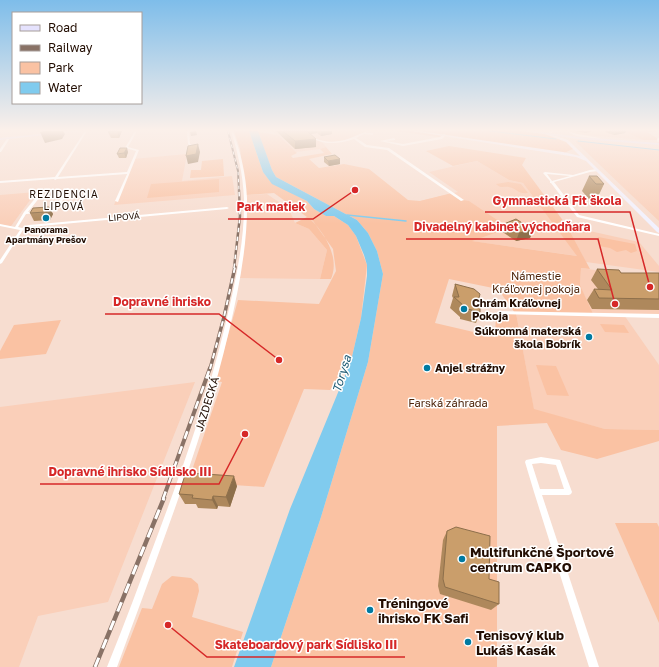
<svg xmlns="http://www.w3.org/2000/svg" width="659" height="667" font-family="'Golos Text',sans-serif">
<style>
.built{fill:#facfb9}
.green{fill:#fac2a3;fill-rule:evenodd}
.water{fill:#80cbee}
.lines{fill:none;stroke-linecap:round;stroke-linejoin:round}
.stream-far1{stroke:#80cbee;stroke-width:1}
.stream{stroke:#80cbee;stroke-width:1.5}
.street{fill:#fff;fill-rule:evenodd}
.secondary{fill:#f2f1fe;fill-rule:evenodd}
.primary{fill:#e5e2fd;fill-rule:evenodd}
.rail-far4-casing{stroke:#897266;stroke-width:2}
.rail-far3-casing{stroke:#897266;stroke-width:2.5}
.rail-far2-casing{stroke:#897266;stroke-width:3.5}
.rail-far1-casing{stroke:#897266;stroke-width:4}
.rail-casing{stroke:#897266;stroke-width:4.5}
.rail-far4{stroke:#fff;stroke-width:1;stroke-dasharray:3.5;stroke-linecap:butt}
.rail-far3{stroke:#fff;stroke-width:1.5;stroke-dasharray:4.5;stroke-linecap:butt}
.rail-far2{stroke:#fff;stroke-width:2;stroke-dasharray:5.5;stroke-linecap:butt}
.rail-far1{stroke:#fff;stroke-width:2.5;stroke-dasharray:8;stroke-linecap:butt}
.rail{stroke:#fff;stroke-width:3;stroke-dasharray:10;stroke-linecap:butt}
.wall{fill:#ae885c}
.shaded-wall{fill:#8d6f4b}
.building{fill:#ca9e6b;stroke:#8d6f4b}
.poi-dot{fill:#007aa1;stroke:#fff;stroke-width:1.5}
.labels{text-anchor:middle;stroke-width:3;stroke-linejoin:round;paint-order:stroke}
.far-street-label{font-size:9px;fill:#220d02;stroke:#fff}
.far-poi-label{font-size:9px;font-weight:bold;fill:#220d02;stroke:#fff}
.far-neighbourhood-label{font-size:10px;letter-spacing:1px;fill:#220d02;stroke:#fff}
.park-label{font-size:11px;fill:#4e250b;stroke:#fff}
.poi-label{font-size:11px;font-weight:bold;fill:#220d02;stroke:#fff;text-anchor:start}
.street-label{font-size:11px;fill:#220d02;stroke:#fff}
.water-label{font-size:12px;font-style:italic;fill:#215c74;stroke:#fff}
.near-poi-label{font-size:13px;font-weight:bold;fill:#220d02;stroke:#fff;text-anchor:start}
.leader{fill:none;stroke:#d62828;stroke-width:1.5}
.callout-dot{fill:#d62828;stroke:#fff;stroke-width:1.5}
.callout-label{font-size:12px;text-anchor:middle;font-weight:bold;fill:#d62828;stroke:#fff;stroke-width:3;stroke-linejoin:round;paint-order:stroke}
</style>
<rect width="100%" height="100%" fill="#f7ddd0"/>
<!-- built -->
<g class="built">
<path d="M272,131h96l-12,7 -27,5 -7,-1 4,5 -6,2 -24,3z"/>
<path d="M566,131h57l20,9 -68,-6z"/>
<path d="M575,141l84,10v70l-34,-32z"/>
<path d="M187,154l-5,27 50,-5 3,19 -121,10 19,-46z"/>
<path d="M477,161l32,19 14,3 55,73 -107,-15 -51,-40 38,-9 -29,-20z"/>
<path d="M36,192l-25,34 -11,-1v-30z"/>
<path d="M267,194l22,15 6,14 14,6 18,21 -7,29 -80,-1 7,-83z"/>
<path d="M567,226l72,16 20,24v6l-73,-10z"/>
<path d="M581,268l74,11 4,5v31h-35l35,50v65l-54,-1 -71,-19 -18,-97 76,1 -12,-29z"/>
<path d="M195,382l-87,220 -70,14 -19,51h-19v-260z"/>
</g>
<!-- green -->
<g class="green">
<path d="M234,131h15l14,41 7,9 37,20 7,8 12,7h8l14,9 8,11 11,29 -6,53 -10,43 -21,29 -26,-1 -40,98 -76,-5 34,-100 -7,-1 23,-81 81,4 17,-33 -3,-22 -20,-28 -3,-2c15,14 30,39 21,60h-11l7,-29 -18,-21 -14,-6 12,-6 -33,-24 -28,2 -6,-46z"/>
<path d="M395,131h124l35,4 12,6 9,7 -11,5 -114,-17 -12,1z"/>
<path d="M623,131h36l-12,1 10,6v2h-14z"/>
<path d="M258,132l20,3 19,18 -6,3 2,2 31,-5 -4,-4 6,-2 6,7 -23,5 10,9 25,-4 25,5 39,31 12,1 32,-8 10,7 7,1 40,27 -37,13 105,15 -54,-73 -14,-3 -32,-19 -24,5 -27,-15 23,-5 77,12 -4,7 45,61 23,43 -9,-1 -1,17 13,29 -77,-1 18,96 71,20 54,1v11l-62,18 -36,-9 -14,-27 -50,3v241h-226l50,-150 47,-155 15,-88 -6,-23 -9,-18 -11,-13 -81,-43 -4,-7zM449,279l49,10 17,24h-19l-1,24 -60,-14z"/>
<path d="M223,159l1,17 -34,2 1,-8h10l1,-9z"/>
<path d="M219,179v13l-72,6 4,-14z"/>
<path d="M508,182l13,2 7,9c-11,1 -10,-4 -19,-6 -5,-1 -8,2 -13,-3z"/>
<path d="M598,237l37,7 2,7 -6,2 -5,-3 -9,2 -7,-4 -11,-2z"/>
<path d="M61,320l-15,34 -46,5v-8l14,-26z"/>
<path d="M600,324l24,1 5,8 -24,-1z"/>
<path d="M536,365l20,1 13,30 -22,-1z"/>
<path d="M615,523h42l2,4v96z"/>
<path d="M172,576l19,2 7,6 1,7 -7,26 51,15 -11,35h-113l23,-59 10,1 10,-25z"/>
</g>
<!-- water -->
<path class="water" d="M249,131h9l14,39 4,7 81,43 11,13 9,18 6,23 -15,88 -47,155 -50,150h-37l56,-158 61,-148 10,-43 6,-42v-11l-3,-10 -8,-19 -8,-11 -14,-9h-8l-12,-7 -7,-8 -35,-17 -9,-12z"/>
<g class="lines">
<!-- stream-far1 -->
<g class="stream-far1">
<path d="M490,131l66,8"/>
<path d="M578,141l81,9"/>
</g>
<!-- stream -->
<path class="stream" d="M347,215l59,6"/>
<!-- street -->
<g class="street">
<path d="M85,131h2l-29,46 69,-5 9,-21 -11,-3 10,-17h2l-9,16 11,3 -21,52 -3,-1 12,-27 -70,5 -2,1 -1,-1 -54,4v-2l55,-4z"/>
<path d="M187,131h2l1,13 6,4v2h-2l-6,-6z"/>
<path d="M231,131h2c8,23 13,43 14,68 1,44 -8,89 -18,132 -16,69 -39,136 -63,202 -16,45 -33,90 -49,134h-10c18,-44 34,-88 51,-133 25,-67 49,-134 66,-204 10,-42 21,-87 20,-131 -1,-25 -6,-45 -13,-68z"/>
<path d="M303,131h2c13,13 32,13 48,6 5,-2 10,-5 15,-6l-2,2h7v2l-9,-1 -8,4 11,7 22,3 75,52 -3,1 -74,-51 -22,-3 -11,-8c-18,6 -37,7 -51,-8z"/>
<path d="M548,131h14l-13,2z"/>
<path d="M566,131h2l9,3 23,4 -1,1 -23,-3z"/>
<path d="M444,134l2,1 -4,4 -39,7 -23,-5 14,-3 1,1v1l-9,1 17,3 37,-7z"/>
<path d="M8,137l2,1 -9,14h-1v-3z"/>
<path d="M658,138h1v3l-1,1 -1,-1z"/>
<path d="M597,169l1,1v1l-8,1 -36,10 25,33 80,19v2l-82,-19 -26,-34h-1v-2l-7,-8 2,-1 28,3 17,-5zM547,174l23,2 -18,5z"/>
<path d="M67,188l3,1 -14,22 -12,1v-2l10,-1z"/>
<path d="M37,196l3,1 -12,15 9,-1 2,1 -2,1 -11,1 -8,13 4,1 7,-3 198,-18 2,1 -2,1 -197,18 -7,3 -21,33 -2,1v-4l20,-30 -20,-4v-2l15,3 9,-15z"/>
<path d="M499,311l160,3v4l-162,-4v-2z"/>
<path d="M541,457l19,3 12,32 -1,2 -2,1h-27l57,172h-10l-55,-175 -9,-30 1,-2zM541,463l15,2 8,24h-24l-8,-25z"/>
</g>
<!-- secondary -->
<path class="secondary" d="M412,131h7l144,21 17,4 -14,-14 -21,-8 3,-1 20,7 91,88v5l-2,-1 -71,-71 -10,-4z"/>
<!-- primary -->
<g class="primary">
<path d="M70,131h11l-81,9v-2z"/>
<path d="M524,131h9l46,6 80,6v2l-80,-6z"/>
</g>
<!-- rail-far4 casing -->
<g class="rail-far4-casing">
<path id="rail-far4" d="M228,131l10,40 1,20"/>
</g>
<!-- rail-far3 casing -->
<g class="rail-far3-casing">
<path id="rail-far3" d="M234,268l6,-52 -1,-26"/>
</g>
<!-- rail-far2 casing -->
<g class="rail-far2-casing">
<path id="rail-far2" d="M210,369l14,-52 11,-50"/>
</g>
<!-- rail-far1 casing -->
<g class="rail-far1-casing">
<path id="rail-far1" d="M163,499l47,-131"/>
</g>
<!-- rail casing -->
<g class="rail-casing">
<path id="rail" d="M95,667l69,-169"/>
</g>
<!-- rail-far4 -->
<use href="#rail-far4" class="rail-far4"/>
<!-- rail-far3 -->
<use href="#rail-far3" class="rail-far3"/>
<!-- rail-far2 -->
<use href="#rail-far2" class="rail-far2"/>
<!-- rail-far1 -->
<use href="#rail-far1" class="rail-far1"/>
<!-- rail -->
<use href="#rail" class="rail"/>
</g>
<!-- wall -->
<g class="wall">
<path d="M122,131l-3,7h-8l-3,-6z"/>
<path d="M276,131h56v3l-11,2 -4,-3 -6,1 5,13 -21,2z"/>
<path d="M575,131h17l-6,2z"/>
<path d="M606,131h20l-1,2 -11,2 -9,-3z"/>
<path d="M128,152l-2,6h-7l-2,-4z"/>
<path d="M324,157l16,2v5l-11,2 -5,-4z"/>
<path d="M589,176l15,8 -7,15h-8l-7,-8z"/>
<path d="M49,207l4,7 -3,6 -16,1 -4,-8z"/>
<path d="M504,224l29,6 -3,8 -14,3 -15,-10z"/>
<path d="M597,269l24,4h38v37l-67,-1 -5,-9 7,-11h4l-7,-9z"/>
<path d="M455,284l23,18 2,10 -4,11 -16,-4v-2l-10,-9 3,-10 -1,-2z"/>
<path d="M237,486l-7,21 -12,-1 -1,3 -19,-1 -2,-4h-11l-6,-10z"/>
<path d="M447,531l52,73 -8,6 -51,-16 -2,-8 5,-46z"/>
</g>
<!-- shaded-wall -->
<g class="shaded-wall">
<path d="M44,131h19l2,3 -3,5 -17,4 -5,-11z"/>
<path d="M117,131h5l-3,7z"/>
<path d="M196,131l1,4 -6,1 -1,-4z"/>
<path d="M311,131h6v2l-6,1z"/>
<path d="M321,131h11v3l-11,2z"/>
<path d="M626,131l-1,2 -11,2 1,-2z"/>
<path d="M316,139v8l-21,2v-8z"/>
<path d="M198,144l2,8 -2,10 -10,2 -2,-8z"/>
<path d="M127,148l1,4 -2,6 -2,-5z"/>
<path d="M340,159v5l-11,2 -1,-5z"/>
<path d="M49,207l4,7 -3,6 -5,-8z"/>
<path d="M533,230l-3,8 -14,3 3,-8z"/>
<path d="M234,476l3,10 -7,21 -4,-10z"/>
<path d="M213,496l5,10 -1,3 -5,-9z"/>
</g>
<!-- building -->
<g class="building">
<path d="M109,131h8l-9,1z"/>
<path d="M283,131h24l9,8 -21,2z"/>
<path d="M609,131h17l-11,2z"/>
<path d="M198,144l-2,10 -10,2 2,-10z"/>
<path d="M120,148h7l-3,5 -7,1z"/>
<path d="M335,155l5,4 -12,2 -4,-4z"/>
<path d="M589,176h8l7,8h-8z"/>
<path d="M49,207l-4,5 -15,1 3,-5z"/>
<path d="M516,219l17,11 -14,3 -15,-9z"/>
<path d="M597,269l22,1 2,3h38v26l-60,-1 -5,-9 18,1z"/>
<path d="M455,284l19,5 6,5 -2,8 2,1v9l-17,-4 1,-2 -10,-9h5z"/>
<path d="M190,473l44,3 -8,21 -13,-1 -1,4 -20,-2 1,-3 -14,-1 6,-19 4,1z"/>
<path d="M456,527l34,9 -1,43 10,3v22l-54,-17 -2,-8 4,-48z"/>
</g>
<!-- sky -->
<linearGradient id="sky" x2="0" y2="1"><stop stop-color="#7ebdea"/><stop offset="0.58" stop-color="#fbf0ea"/><stop offset="1" stop-color="#fbf0ea" stop-opacity="0"/></linearGradient>
<rect width="659" height="224" fill="url(#sky)"/>
<!-- markers -->
<g class="poi-dot">
<circle cx="46" cy="218" r="4"/>
<circle cx="464" cy="309" r="4"/>
<circle cx="589" cy="337" r="4"/>
<circle cx="427" cy="368" r="4"/>
<circle cx="462" cy="559" r="4"/>
<circle cx="370" cy="610" r="4"/>
<circle cx="468" cy="642" r="4"/>
</g>
<g class="labels">
<!-- far-street labels -->
<g class="far-street-label">
<text transform="translate(124 217) rotate(-5)" y="3">LIPOVÁ</text>
</g>
<!-- far-poi labels -->
<g class="far-poi-label">
<text x="46" y="233">Panorama<tspan x="46" dy="10">Apartmány Prešov</tspan></text>
</g>
<!-- far-neighbourhood labels -->
<g class="far-neighbourhood-label">
<text x="64" y="198">REZIDENCIA<tspan x="64" dy="12">LIPOVÁ</tspan></text>
</g>
<!-- park labels -->
<g class="park-label">
<text x="536" y="280">Námestie<tspan x="536" dy="13">Kráľovnej pokoja</tspan></text>
<text x="448" y="407">Farská záhrada</text>
</g>
<!-- poi labels -->
<g class="poi-label">
<text x="472" y="307">Chrám Kráľovnej<tspan x="472" dy="13">Pokoja</tspan></text>
<text x="581" y="335" text-anchor="end">Súkromná materská<tspan x="581" dy="13">škola Bobrík</tspan></text>
<text x="435" y="372">Anjel strážny</text>
</g>
<!-- street labels -->
<g class="street-label">
<text transform="translate(207 404) rotate(-73)" y="4">JAZDECKÁ</text>
</g>
<!-- water labels -->
<g class="water-label">
<text transform="translate(342 374) rotate(-73)" y="4">Torysa</text>
</g>
<!-- near-poi labels -->
<g class="near-poi-label">
<text x="470" y="557">Multifunkčné Športové<tspan x="470" dy="15">centrum CAPKO</tspan></text>
<text x="378" y="608">Tréningové<tspan x="378" dy="15">ihrisko FK Safi</tspan></text>
<text x="476" y="640">Tenisový klub<tspan x="476" dy="15">Lukáš Kasák</tspan></text>
</g>
</g>
<!-- callouts -->
<path class="leader" d="M650 287L630 212H485M355 190L313 219H228M615 304L598 239H406M279 360L219 314H105M245 434L219 484H40M168 625L207 657H405"/>
<g class="callout-dot">
<circle cx="650" cy="287" r="4"/>
<circle cx="355" cy="190" r="4"/>
<circle cx="615" cy="304" r="4"/>
<circle cx="279" cy="360" r="4"/>
<circle cx="245" cy="434" r="4"/>
<circle cx="168" cy="625" r="4"/>
</g>
<g class="callout-label">
<text x="557" y="205">Gymnastická Fit škola</text>
<text x="271" y="211">Park matiek</text>
<text x="502" y="231">Divadelný kabinet východňara</text>
<text x="162" y="306">Dopravné ihrisko</text>
<text x="130" y="476">Dopravné ihrisko Sídlisko III</text>
<text x="306" y="649">Skateboardový park Sídlisko III</text>
</g>
<!-- legend -->
<rect x="12" y="12" width="130" height="92" fill="#ffffff" stroke="#a79e9a"/>
<rect x="20" y="25" width="20" height="6" fill="#e5e2fd" stroke="#a79e9a"/>
<text x="48" y="32" font-size="12" fill="#220d02">Road</text>
<rect x="20" y="45" width="20" height="6" fill="#897266" stroke="#a79e9a"/>
<text x="48" y="52" font-size="12" fill="#220d02">Railway</text>
<rect x="20" y="62" width="20" height="12" fill="#fac2a3" stroke="#a79e9a"/>
<text x="48" y="72" font-size="12" fill="#220d02">Park</text>
<rect x="20" y="82" width="20" height="12" fill="#80cbee" stroke="#a79e9a"/>
<text x="48" y="92" font-size="12" fill="#220d02">Water</text>
</svg>
